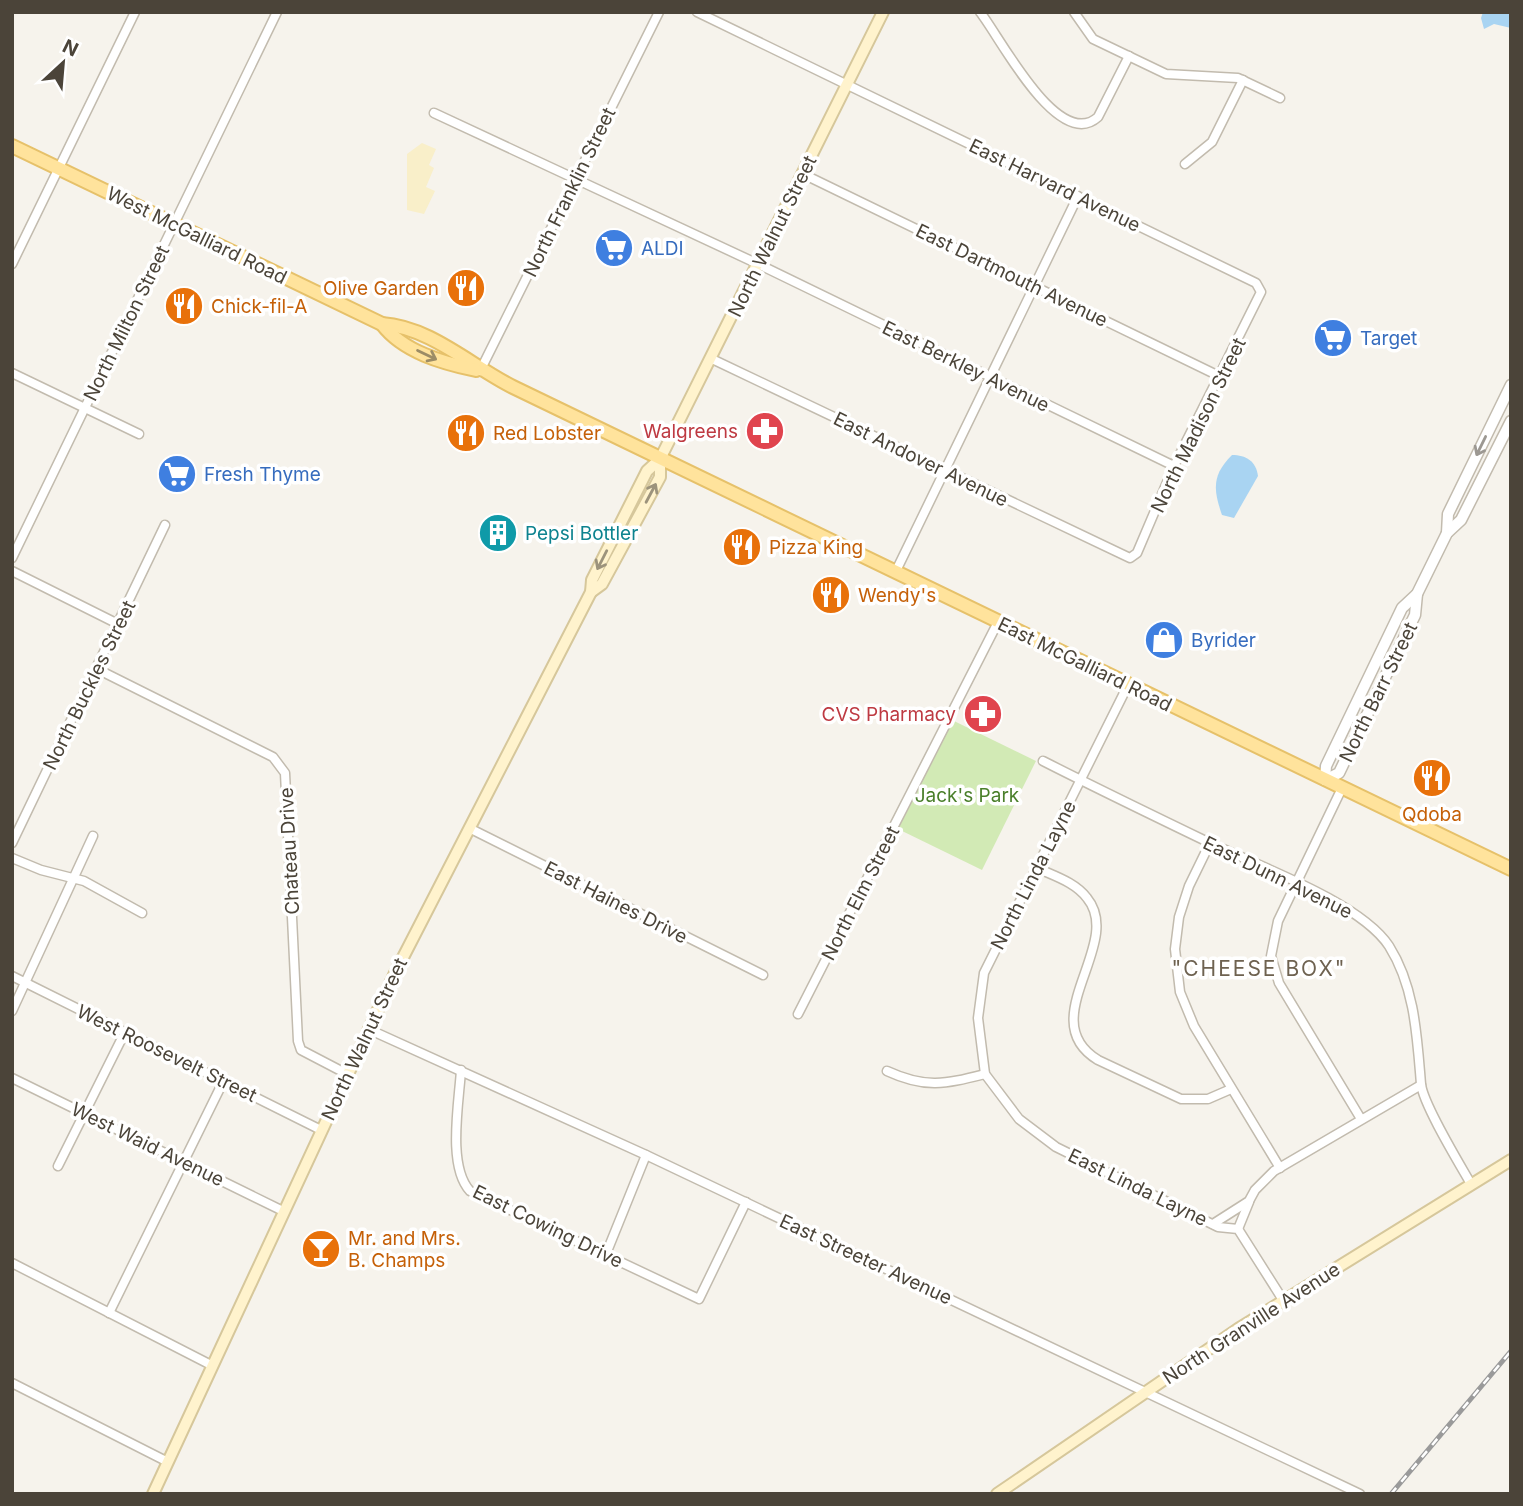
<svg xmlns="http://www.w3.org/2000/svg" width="1523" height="1506" font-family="Inter,sans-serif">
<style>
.green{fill:#d2eab5}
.sand{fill:#f9efc9}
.water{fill:#a9d4f2}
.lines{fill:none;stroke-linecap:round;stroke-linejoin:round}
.minor-casing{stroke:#c2bbae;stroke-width:11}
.tertiary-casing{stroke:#c2bbae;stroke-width:13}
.secondary-casing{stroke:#d6c79b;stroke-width:14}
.primary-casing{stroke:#e6c16a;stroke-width:16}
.minor{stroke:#fff;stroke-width:8}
.tertiary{stroke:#fff;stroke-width:10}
.secondary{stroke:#fff3cd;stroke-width:10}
.primary{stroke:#ffe39c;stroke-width:12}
.rail-casing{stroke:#9a9a9a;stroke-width:5}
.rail{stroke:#fff;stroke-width:2.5;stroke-dasharray:8;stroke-linecap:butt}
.oneway{stroke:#9c8c66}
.oneway2{stroke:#9c9892}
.oneway3{stroke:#9c937c}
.labels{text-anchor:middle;stroke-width:7;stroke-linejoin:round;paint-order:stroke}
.street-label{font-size:19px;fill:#4b4439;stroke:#fff}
.shop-label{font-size:19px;fill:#366cbe;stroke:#fff;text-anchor:start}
.food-label{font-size:19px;fill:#c56008;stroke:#fff;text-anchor:start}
.health-label{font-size:19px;fill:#be3a42;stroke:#fff;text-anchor:end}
.culture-label{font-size:19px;fill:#0d838f;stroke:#fff;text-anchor:start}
.park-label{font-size:19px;fill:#4a7f2a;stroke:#fff}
.neighbourhood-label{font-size:21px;letter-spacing:2px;fill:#6e6250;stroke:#fff}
</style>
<rect width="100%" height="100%" fill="#f6f3ec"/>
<!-- green -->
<path class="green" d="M952,720l84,41 -54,109 -84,-41z"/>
<!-- sand -->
<path class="sand" d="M422,143l14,6 -7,16 5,3 -8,19 9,4 -11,23 -17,-4v-56z"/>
<!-- water -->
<g class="water">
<path d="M1483,12h28v16l-17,-4 -10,5 -3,-11z"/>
<path d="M1232,455c14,0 24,6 26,21l-24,42 -12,-3c-9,-26 -10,-40 10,-60z"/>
</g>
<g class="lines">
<!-- minor casing -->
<g class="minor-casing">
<g id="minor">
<path d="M697,12l559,271 5,9 -87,174 -37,87 -7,5 -418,-199"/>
<path d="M980,12c19,23 78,141 118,105l31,-61"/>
<path d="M1074,12l19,27 73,35 72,4 42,20"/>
<path d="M434,113l324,151 416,202"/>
<path d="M1185,164l27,-22 31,-62"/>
<path d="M803,174l418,203"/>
<path d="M12,264l123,-252"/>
<path d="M480,371l179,-359"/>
<path d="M12,373l127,61"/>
<path d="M12,558l265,-546"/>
<path d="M12,571l106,53"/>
<path d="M895,573l183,-377"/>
<path d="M97,669l176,88 12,16 13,268 3,9 46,24"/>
<path d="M1128,685l-144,288 -6,45 7,56 34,45 37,28 162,80 20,2 45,71"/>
<path d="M1043,761c55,28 111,55 167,82 48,23 150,59 179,103 26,41 28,91 32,138 2,20 38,79 50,100"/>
<path d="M1342,788l-64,133 -7,35 8,27 82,136"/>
<path d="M469,828l294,147"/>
<path d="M12,843l153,-318"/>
<path d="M1210,843l-21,43 -10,31 -4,32 5,43 14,34 86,142"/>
<path d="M12,858l29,12 43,11 58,32"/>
<path d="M1037,868c17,8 38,14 50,30 38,46 -55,122 11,162l83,39h27l23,-10"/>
<path d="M12,976l309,154"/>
<path d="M12,1011l81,-175"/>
<path d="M798,1014l200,-392"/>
<path d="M368,1029l278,126 714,339"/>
<path d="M461,1070c-2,33 -14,96 9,121l229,108 47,-97"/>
<path d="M887,1071c39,18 58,13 98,3"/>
<path d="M12,1078l271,133"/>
<path d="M58,1166l67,-134"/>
<path d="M1213,1224l36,-23 6,-11 19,-19 147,-86"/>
<path d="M1238,1229l11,-27"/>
<path d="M606,1254l40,-99"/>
<path d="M12,1263l201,103"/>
<path d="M109,1313l115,-233"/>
<path d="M12,1383l156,79"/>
</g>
</g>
<!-- tertiary casing -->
<g class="tertiary-casing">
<g id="tertiary">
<path d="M1447,533l1,-19 63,-129"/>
<path d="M1325,780l1,-14 76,-158 15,-14 30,-61 14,-13 50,-99"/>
<path d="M1325,780l14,-7 76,-158 2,-21"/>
</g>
</g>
<!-- secondary casing -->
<g class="secondary-casing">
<g id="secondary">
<path d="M591,592l11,-8 58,-107v-18"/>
<path d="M153,1494l242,-521 196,-381 1,-12 55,-109 13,-12 223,-447"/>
<path d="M997,1494l241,-165 273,-169"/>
</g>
</g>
<!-- primary casing -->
<g class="primary-casing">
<g id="primary">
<path d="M12,146l370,178c48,3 89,42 131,63l998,482"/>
<path d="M382,324c21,28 61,39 94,46"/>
</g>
</g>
<!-- minor -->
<use href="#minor" class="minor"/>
<!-- tertiary -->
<use href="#tertiary" class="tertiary"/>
<!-- secondary -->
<use href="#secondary" class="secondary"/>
<!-- primary -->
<use href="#primary" class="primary"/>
<!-- rail casing -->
<g class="rail-casing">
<path id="rail" d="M1391,1494l120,-143"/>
</g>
<!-- rail -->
<use href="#rail" class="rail"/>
</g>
<!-- one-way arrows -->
<defs><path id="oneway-shaft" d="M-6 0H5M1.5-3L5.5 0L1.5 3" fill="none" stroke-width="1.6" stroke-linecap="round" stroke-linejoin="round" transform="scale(1.75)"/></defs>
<use class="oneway" href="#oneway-shaft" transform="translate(427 355) rotate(26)"/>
<use class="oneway2" href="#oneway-shaft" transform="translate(1481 446) rotate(116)"/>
<g class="oneway3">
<use href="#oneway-shaft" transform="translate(651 493) rotate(-62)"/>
<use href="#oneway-shaft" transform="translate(602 560) rotate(117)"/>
</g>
<!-- icons -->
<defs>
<g id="supermarket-disc" transform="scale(2.0125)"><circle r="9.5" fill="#3f7fe0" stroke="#fff"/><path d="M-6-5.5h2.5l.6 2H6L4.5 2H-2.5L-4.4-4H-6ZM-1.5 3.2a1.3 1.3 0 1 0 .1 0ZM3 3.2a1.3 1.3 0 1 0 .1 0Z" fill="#fff"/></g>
<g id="restaurant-disc" transform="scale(2.0125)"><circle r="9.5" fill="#e8710a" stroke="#fff"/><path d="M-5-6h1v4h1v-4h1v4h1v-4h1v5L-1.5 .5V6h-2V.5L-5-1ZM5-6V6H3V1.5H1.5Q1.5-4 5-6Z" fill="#fff"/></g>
<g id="pharmacy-disc" transform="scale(2.0125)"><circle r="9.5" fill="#e0444e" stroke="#fff"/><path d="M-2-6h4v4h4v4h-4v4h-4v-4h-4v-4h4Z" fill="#fff"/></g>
<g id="building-disc" transform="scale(2.0125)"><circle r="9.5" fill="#0f9aa8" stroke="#fff"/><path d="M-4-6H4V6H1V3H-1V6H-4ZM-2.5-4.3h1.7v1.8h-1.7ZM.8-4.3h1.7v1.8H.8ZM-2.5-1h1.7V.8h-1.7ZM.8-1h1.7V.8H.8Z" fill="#fff"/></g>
<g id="shop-disc" transform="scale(2.0125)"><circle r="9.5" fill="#3f7fe0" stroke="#fff"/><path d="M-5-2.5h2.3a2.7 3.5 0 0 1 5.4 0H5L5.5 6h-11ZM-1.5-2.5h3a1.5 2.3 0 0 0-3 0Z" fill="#fff"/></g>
<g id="bar-disc" transform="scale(2.0125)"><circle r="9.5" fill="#e8710a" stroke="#fff"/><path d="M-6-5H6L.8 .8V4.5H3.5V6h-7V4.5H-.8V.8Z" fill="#fff"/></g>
</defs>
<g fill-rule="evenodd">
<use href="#supermarket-disc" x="614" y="248"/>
<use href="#restaurant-disc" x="466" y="288"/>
<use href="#restaurant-disc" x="184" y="306"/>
<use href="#supermarket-disc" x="1333" y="338"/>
<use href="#pharmacy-disc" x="765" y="431"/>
<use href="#restaurant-disc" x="466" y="433"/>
<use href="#supermarket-disc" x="177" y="474"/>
<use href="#building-disc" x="498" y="533"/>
<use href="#restaurant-disc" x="742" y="547"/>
<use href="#restaurant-disc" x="831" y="595"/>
<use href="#shop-disc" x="1164" y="640"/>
<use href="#pharmacy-disc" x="983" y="714"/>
<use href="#restaurant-disc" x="1432" y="778"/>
<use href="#bar-disc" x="321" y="1249"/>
</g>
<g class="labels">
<!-- street labels -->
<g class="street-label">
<text transform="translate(1055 185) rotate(26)" y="7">East Harvard Avenue</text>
<text transform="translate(569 192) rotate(-64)" y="7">North Franklin Street</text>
<text transform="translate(197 235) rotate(26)" y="7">West McGalliard Road</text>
<text transform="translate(772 236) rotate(-64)" y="7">North Walnut Street</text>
<text transform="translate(1012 275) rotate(26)" y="7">East Dartmouth Avenue</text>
<text transform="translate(126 323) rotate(-64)" y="7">North Milton Street</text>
<text transform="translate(966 366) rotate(26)" y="7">East Berkley Avenue</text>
<text transform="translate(1198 425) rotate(-64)" y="7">North Madison Street</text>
<text transform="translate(921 459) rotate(26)" y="7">East Andover Avenue</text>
<text transform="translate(1085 664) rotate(26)" y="7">East McGalliard Road</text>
<text transform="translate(89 685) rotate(-64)" y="7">North Buckles Street</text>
<text transform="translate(1378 692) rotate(-64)" y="7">North Barr Street</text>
<text transform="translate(289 851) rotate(-93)" y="7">Chateau Drive</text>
<text transform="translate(1033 875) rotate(-63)" y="7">North Linda Layne</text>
<text transform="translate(1278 877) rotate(26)" y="7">East Dunn Avenue</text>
<text transform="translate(860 893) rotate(-63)" y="7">North Elm Street</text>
<text transform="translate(616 902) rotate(27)" y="7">East Haines Drive</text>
<text transform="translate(364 1039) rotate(-65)" y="7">North Walnut Street</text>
<text transform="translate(167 1053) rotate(26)" y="7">West Roosevelt Street</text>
<text transform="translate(148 1144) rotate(26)" y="7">West Waid Avenue</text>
<text transform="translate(1138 1187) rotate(26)" y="7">East Linda Layne</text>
<text transform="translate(548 1226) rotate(26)" y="7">East Cowing Drive</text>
<text transform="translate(866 1259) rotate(25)" y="7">East Streeter Avenue</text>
<text transform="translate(1251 1323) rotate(-33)" y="7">North Granville Avenue</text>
</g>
<!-- shop labels -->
<g class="shop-label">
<text x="641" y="255">ALDI</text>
<text x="1360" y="345">Target</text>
<text x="204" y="481">Fresh Thyme</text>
<text x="1191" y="647">Byrider</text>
</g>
<!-- food labels -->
<g class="food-label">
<text x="439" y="295" text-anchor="end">Olive Garden</text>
<text x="211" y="313">Chick-fil-A</text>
<text x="493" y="440">Red Lobster</text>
<text x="769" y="554">Pizza King</text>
<text x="858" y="602">Wendy's</text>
<text x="1432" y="821" text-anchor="middle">Qdoba</text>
<text x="348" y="1245">Mr. and Mrs.<tspan x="348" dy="22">B. Champs</tspan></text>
</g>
<!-- health labels -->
<g class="health-label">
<text x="738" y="438">Walgreens</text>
<text x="956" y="721">CVS Pharmacy</text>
</g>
<!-- culture labels -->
<g class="culture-label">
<text x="525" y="540">Pepsi Bottler</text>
</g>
<!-- park labels -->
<g class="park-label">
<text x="967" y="802">Jack's Park</text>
</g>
<!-- neighbourhood labels -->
<g class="neighbourhood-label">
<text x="1259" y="976">"CHEESE BOX"</text>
</g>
</g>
<!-- border -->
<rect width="1523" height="1506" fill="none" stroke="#4b4439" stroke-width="28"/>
<!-- north arrow -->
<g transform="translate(63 63) rotate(26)" stroke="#ffffff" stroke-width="5" paint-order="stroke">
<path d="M0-5L12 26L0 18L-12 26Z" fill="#4b4439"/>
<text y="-10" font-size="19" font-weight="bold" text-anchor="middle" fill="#4b4439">N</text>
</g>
</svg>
